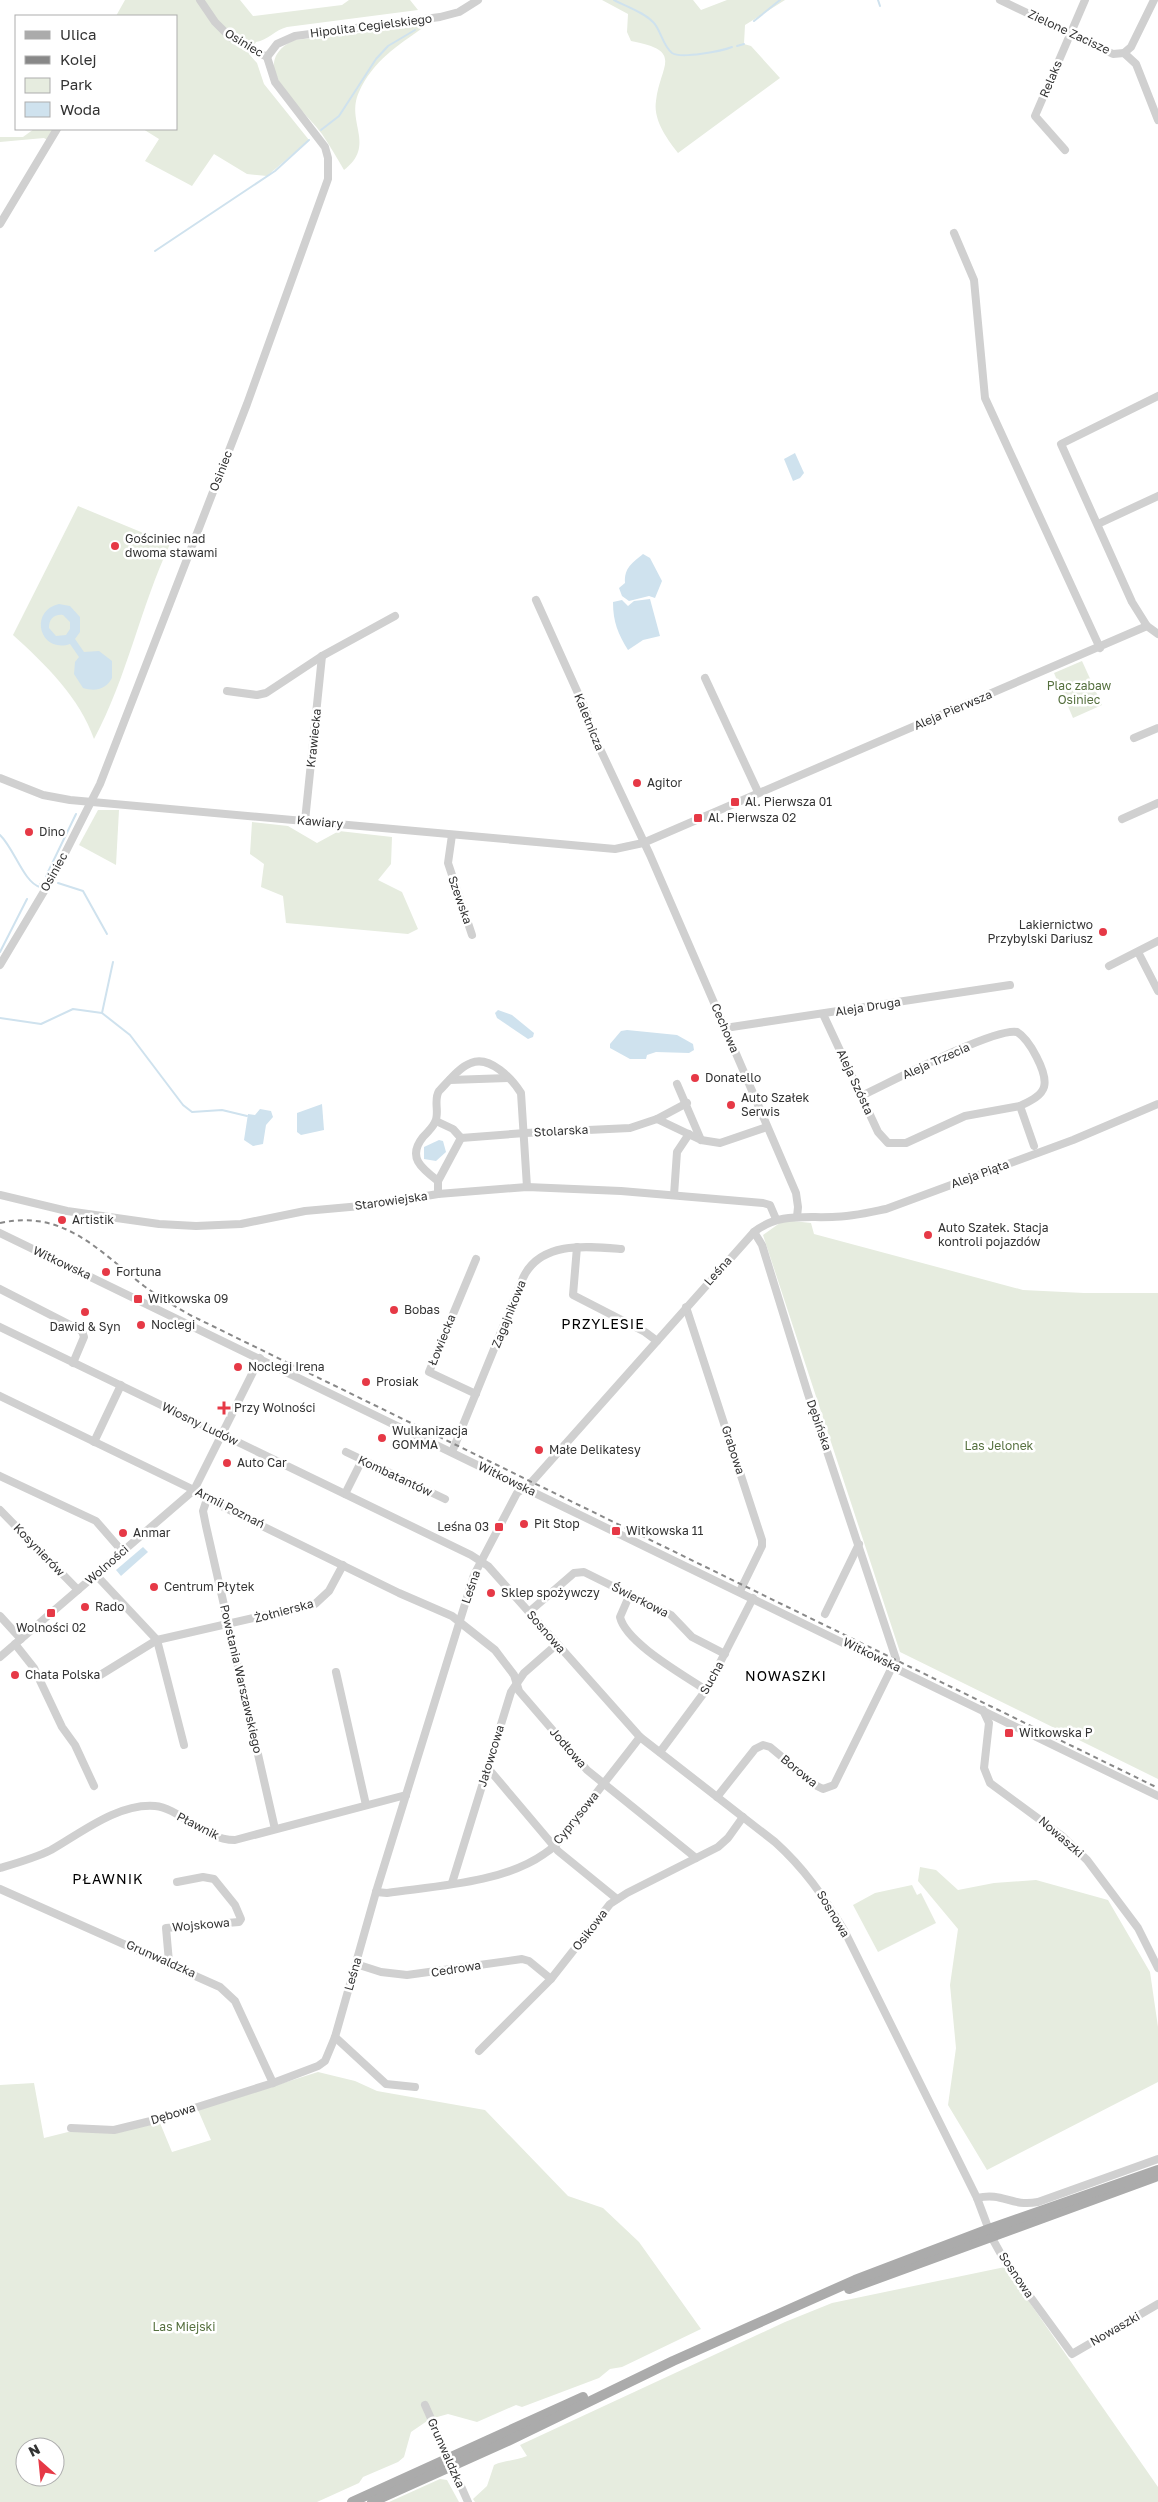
<svg xmlns="http://www.w3.org/2000/svg" width="1158" height="2502" font-family="'Golos Text',sans-serif">
<style>
.green{fill:#e6ecdf;fill-rule:evenodd}
.water{fill:#cfe2ee;fill-rule:evenodd}
.lines{fill:none;stroke-linecap:round;stroke-linejoin:round}
.stream{stroke:#cfe2ee;stroke-width:2}
.minor{stroke:#d0d0d0;stroke-width:8}
.major{stroke:#ababab;stroke-width:10}
.rail{stroke:#888;stroke-width:2;stroke-dasharray:5 4;stroke-linecap:butt}
.poi-dot{fill:#e63946;stroke:#fff;stroke-width:2}
.labels{text-anchor:middle;stroke-width:5;stroke-linejoin:round;paint-order:stroke}
.street-label{font-size:12px;fill:#333;stroke:#fff}
.poi-label{font-size:12px;fill:#333;stroke:#fff;text-anchor:start}
.park-label{font-size:12px;fill:#56703f;stroke:#fff}
.neighbourhood-label{font-size:14px;letter-spacing:1px;fill:#000;stroke:#fff}
</style>
<rect width="100%" height="100%" fill="#fff"/>
<!-- green -->
<g class="green">
<path d="M125,0h115l13,16 89,-11 7,-5h61l8,10 -131,17c-12,3 -19,13 -31,15l-7,12 8,9 7,21 45,56 -42,36 -20,-2 -33,-20 -22,32 -47,-25 14,-22 -16,-10h33v-113h-60z"/>
<path d="M602,0h91l8,10 26,-10h58l-40,25 -1,19 7,2 29,32 -102,75c-11,-14 -25,-33 -22,-52 4,-36 29,-50 -25,-60l-4,-9 1,-18z"/>
<path d="M422,23l2,4c-27,19 -51,34 -65,65 -14,30 18,53 -15,78 -7,-12 -14,-24 -22,-36 -14,-19 -39,-38 -47,-62 -5,-15 7,-27 20,-32l111,-12z"/>
<path d="M34,129h23l-8,12 -5,-3 -44,4v-5h23z"/>
<path d="M78,506l92,38c-30,64 -43,134 -76,195 -14,-41 -49,-75 -81,-104z"/>
<path d="M1082,661l20,44 -29,13 -19,-45z"/>
<path d="M98,810h21l-3,55 -37,-20z"/>
<path d="M252,822l36,4 29,17 22,-12 53,6 -1,27 -13,16 24,12 16,37 -10,5 -122,-11 -3,-27 -22,-9 3,-23 -14,-10z"/>
<path d="M784,1220l27,3 3,11 209,56 61,3h74v486l-258,-127 -137,-417z"/>
<path d="M920,1867l16,3 22,20 36,-7 42,-3 72,20 42,72 8,55v55l-171,88 -39,-65 8,-57 -6,-63 8,-56 -40,-48z"/>
<path d="M912,1885l5,10 4,-2 15,30 -58,29 -25,-47 22,-12z"/>
<path d="M318,2072l37,9 22,10 108,19 83,86 35,12 36,34 62,87 -79,38 -12,2 -11,9 -77,29 -6,-2 -39,17 -29,-8 -18,5 -19,13 -7,25 -6,5 -35,15 -4,6 -42,19h-317v-417l34,-2 10,55 24,-6h46l46,-9 12,29 39,-12 -13,-30zM25,2447h30v30h-30z"/>
<path d="M1005,2267l153,220v15h-683l-2,-3 14,-13 7,-21c11,-5 21,-4 33,-9l-7,-11 265,-123 47,-19z"/>
<path d="M440,2479l7,1 12,22h-70z"/>
</g>
<!-- water -->
<g class="water">
<path d="M795,453l9,20 -4,5 -7,3 -9,-22z"/>
<path d="M643,554l7,4 12,23 -7,17 -6,-2 -20,5 -7,-5 -3,-8 6,-5c-1,-15 7,-20 18,-29z"/>
<path d="M650,599l10,37 -17,4 -15,10c-10,-16 -15,-28 -15,-48l9,-2 6,6 6,-5z"/>
<path d="M59,604l11,2 10,11v15l-5,7 9,13 15,-1 13,10v17c-6,11 -16,14 -29,10l-9,-14 1,-12 4,-5 -9,-13c-30,10 -42,-33 -11,-40zM63,615l7,7v7l-4,6 -10,1 -7,-8c0,-9 5,-14 14,-13z"/>
<path d="M498,1010l14,5 22,18 -1,4 -5,2 -31,-21 -2,-5z"/>
<path d="M627,1030l50,5 16,9 1,6 -5,3 -33,-1 -9,3 -1,4h-16l-20,-11v-4l11,-13z"/>
<path d="M322,1104l2,26 -23,5 -4,-3v-19z"/>
<path d="M260,1109l11,2 2,6 -7,8 -3,19 -10,2 -9,-6 4,-26 7,1z"/>
<path d="M439,1140l4,1 3,11 -10,9 -12,-2v-12z"/>
<path d="M143,1547l5,5 -27,24 -5,-6z"/>
</g>
<g class="lines">
<!-- stream -->
<g class="stream">
<path d="M614,0c13,7 30,12 40,23 7,8 9,23 18,30 9,6 50,-2 60,-6"/>
<path d="M878,0l2,6"/>
<path d="M754,21l26,-21"/>
<path d="M737,46l7,-2"/>
<path d="M321,130l18,-14 37,-57 12,-13 27,-16"/>
<path d="M155,251l120,-80 34,-31"/>
<path d="M0,835c14,13 24,48 40,52v-3"/>
<path d="M46,876l30,-62"/>
<path d="M58,883l25,8 24,43"/>
<path d="M0,952l27,-53"/>
<path d="M113,962l-11,51 28,22 53,70 9,7 30,-2 25,6"/>
<path d="M0,1018l41,6 32,-15 29,4"/>
</g>
<!-- minor -->
<g class="minor">
<path d="M1000,0l113,54 11,-1 12,11 22,56"/>
<path d="M1124,53l7,-6 23,-47"/>
<path d="M267,57l10,-13 18,-8 145,-19 19,-5 19,-12"/>
<path d="M1065,150l-30,-34 50,-116"/>
<path d="M0,224l57,-95"/>
<path d="M954,233l20,47 11,118 115,250"/>
<path d="M1158,396l-97,48 71,158 15,24 11,8"/>
<path d="M1098,524l60,-28"/>
<path d="M536,600l50,111 7,23 57,121 75,173 71,165 2,14 -1,10"/>
<path d="M705,678l53,114"/>
<path d="M227,691l30,4 9,-2 56,-37 73,-40"/>
<path d="M1134,738l24,-10"/>
<path d="M0,778l43,17 27,5 545,49 28,-6 504,-217"/>
<path d="M1122,819l36,-16"/>
<path d="M305,821l17,-165"/>
<path d="M452,835l-4,28 24,72"/>
<path d="M1138,952l20,39"/>
<path d="M0,965l55,-92 45,-89 147,-380 81,-225v-21l-3,-11 -50,-65 -8,-25 -37,-20 -15,-15 -15,-22"/>
<path d="M1109,966l49,-25"/>
<path d="M823,1014l55,118 10,11h18l59,-27 55,-10"/>
<path d="M725,1028l285,-43"/>
<path d="M450,1080l58,-2"/>
<path d="M677,1084l24,56"/>
<path d="M861,1096c26,-12 134,-69 156,-64 12,7 31,41 27,55 -3,10 -16,15 -24,19l14,40"/>
<path d="M657,1119l30,-16"/>
<path d="M436,1121l17,8 8,9 64,-5 105,-5 27,-9 44,21 19,3 47,-16"/>
<path d="M438,1181l23,-43"/>
<path d="M438,1194v-13c-17,-13 -31,-24 -15,-44 4,-4 10,-10 12,-15 5,-9 -2,-22 4,-31 9,-9 20,-24 32,-28 19,-8 41,16 50,30l6,94"/>
<path d="M0,1195l67,16 92,13 37,2 45,-2 64,-13 67,-6 66,-11 89,-7 94,4 142,12 7,2 6,14"/>
<path d="M674,1195l3,-43 12,-18"/>
<path d="M0,1233l1158,563"/>
<path d="M577,1247l-4,48 72,37 12,9"/>
<path d="M476,1259l-47,113 47,22"/>
<path d="M0,1289l82,42 2,6 -11,26"/>
<path d="M686,1307l76,233v6l-22,45"/>
<path d="M0,1327l471,228 17,11 152,171 135,105c29,26 49,55 69,88l133,268 15,40 15,27 65,89 86,-50"/>
<path d="M0,1396l194,94 13,9 192,94 53,23 43,34 19,25 5,16 68,79 109,88"/>
<path d="M94,1442l27,-57"/>
<path d="M346,1452l99,47"/>
<path d="M452,1452l71,-174c17,-37 63,-32 98,-29"/>
<path d="M0,1476l96,45 26,30"/>
<path d="M345,1494l17,-34"/>
<path d="M207,1499l-4,12 3,15 69,303"/>
<path d="M0,1510l78,80"/>
<path d="M96,1575l61,65 27,105"/>
<path d="M630,1594l-10,23c6,26 64,58 86,73"/>
<path d="M529,1612l45,-39 10,-1 87,43 21,22 33,17"/>
<path d="M825,1614l34,-70"/>
<path d="M0,1616l21,23"/>
<path d="M15,1644l19,24 28,59 13,18 19,41"/>
<path d="M0,1657l194,-167 66,-132"/>
<path d="M336,1672l30,133"/>
<path d="M97,1677l60,-37 158,-36 14,-13 14,-26"/>
<path d="M983,1710l6,13 -5,45 6,15 72,53 25,24 51,68 20,40"/>
<path d="M660,1752l46,-62 47,-92"/>
<path d="M487,1767l71,84 59,48"/>
<path d="M717,1797l38,-48 8,-4 7,2 47,39 6,3 11,-4 62,-126 -88,-265 -46,-149 -8,-13"/>
<path d="M0,1868c17,-5 35,-10 51,-18 30,-17 67,-47 104,-44 25,2 48,34 80,34l171,-45"/>
<path d="M452,1883l59,-191 13,-19 32,-28"/>
<path d="M0,1889l220,98 15,14 38,82"/>
<path d="M376,1892l11,1c49,-7 116,-10 157,-39 20,-13 33,-35 47,-54 16,-21 33,-42 49,-63"/>
<path d="M169,1962l-3,-34 73,-6 2,-3 -6,-14 -21,-26 -11,-2 -26,5"/>
<path d="M356,1964l25,8 26,3 115,-16 7,2 22,18"/>
<path d="M335,2037l51,47 29,3"/>
<path d="M479,2051l72,-72 59,-75 17,-11 91,-46 10,-9 15,-21"/>
<path d="M71,2128l43,2 49,-12 110,-35 45,-17 7,-5 10,-24 41,-145 98,-317 43,-82 12,-8 225,-253c24,-19 49,-14 78,-15 19,0 35,-4 54,-8l187,-69 85,-36"/>
<path d="M977,2198c27,-6 33,9 61,4l120,-43"/>
<path d="M425,2405l43,97"/>
</g>
<!-- major -->
<g class="major">
<path d="M849,2289l306,-112"/>
<path d="M352,2502l231,-105"/>
<path d="M372,2502l136,-61 165,-80 182,-81 134,-51 169,-59"/>
</g>
<!-- rail -->
<path class="rail" d="M0,1223c64,-14 99,28 144,63 15,11 30,20 46,29l968,473"/>
</g>
<!-- markers -->
<g class="poi-dot">
<circle cx="115" cy="546" r="5"/>
<circle cx="637" cy="783" r="5"/>
<rect x="730" y="797" width="10" height="10" rx="2.5"/>
<rect x="693" y="813" width="10" height="10" rx="2.5"/>
<circle cx="29" cy="832" r="5"/>
<circle cx="1103" cy="932" r="5"/>
<circle cx="695" cy="1078" r="5"/>
<circle cx="731" cy="1105" r="5"/>
<circle cx="62" cy="1220" r="5"/>
<circle cx="928" cy="1235" r="5"/>
<circle cx="106" cy="1272" r="5"/>
<rect x="133" y="1294" width="10" height="10" rx="2.5"/>
<circle cx="394" cy="1310" r="5"/>
<circle cx="85" cy="1312" r="5"/>
<circle cx="141" cy="1325" r="5"/>
<circle cx="238" cy="1367" r="5"/>
<circle cx="366" cy="1382" r="5"/>
<path d="M221.5 1400.5h5v5h5v5h-5v5h-5v-5h-5v-5h5z"/>
<circle cx="382" cy="1438" r="5"/>
<circle cx="539" cy="1450" r="5"/>
<circle cx="227" cy="1463" r="5"/>
<circle cx="524" cy="1524" r="5"/>
<rect x="494" y="1522" width="10" height="10" rx="2.5"/>
<rect x="611" y="1526" width="10" height="10" rx="2.5"/>
<circle cx="123" cy="1533" r="5"/>
<circle cx="154" cy="1587" r="5"/>
<circle cx="491" cy="1593" r="5"/>
<circle cx="85" cy="1607" r="5"/>
<rect x="46" y="1608" width="10" height="10" rx="2.5"/>
<circle cx="15" cy="1675" r="5"/>
<rect x="1004" y="1728" width="10" height="10" rx="2.5"/>
</g>
<g class="labels">
<!-- street labels -->
<g class="street-label">
<text transform="translate(371 26) rotate(-7)" y="4">Hipolita Cegielskiego</text>
<text transform="translate(1069 32) rotate(25)" y="4">Zielone Zacisze</text>
<text transform="translate(244 43) rotate(31)" y="4">Osiniec</text>
<text transform="translate(1051 79) rotate(-67)" y="4">Relaks</text>
<text transform="translate(221 471) rotate(-69)" y="4">Osiniec</text>
<text transform="translate(953 710) rotate(-23)" y="4">Aleja Pierwsza</text>
<text transform="translate(589 722) rotate(68)" y="4">Kaletnicza</text>
<text transform="translate(314 738) rotate(-84)" y="4">Krawiecka</text>
<text transform="translate(320 822) rotate(5)" y="4">Kawiary</text>
<text transform="translate(54 872) rotate(-61)" y="4">Osiniec</text>
<text transform="translate(460 900) rotate(71)" y="4">Szewska</text>
<text transform="translate(868 1007) rotate(-9)" y="4">Aleja Druga</text>
<text transform="translate(725 1028) rotate(67)" y="4">Cechowa</text>
<text transform="translate(936 1061) rotate(-24)" y="4">Aleja Trzecia</text>
<text transform="translate(855 1082) rotate(65)" y="4">Aleja Szósta</text>
<text transform="translate(561 1131) rotate(-3)" y="4">Stolarska</text>
<text transform="translate(980 1174) rotate(-20)" y="4">Aleja Piąta</text>
<text transform="translate(391 1201) rotate(-8)" y="4">Starowiejska</text>
<text transform="translate(62 1263) rotate(25)" y="4">Witkowska</text>
<text transform="translate(718 1271) rotate(-48)" y="4">Leśna</text>
<text transform="translate(509 1314) rotate(-68)" y="4">Zagajnikowa</text>
<text transform="translate(442 1340) rotate(-68)" y="4">Łowiecka</text>
<text transform="translate(200 1424) rotate(26)" y="4">Wiosny Ludów</text>
<text transform="translate(819 1425) rotate(71)" y="4">Dębińska</text>
<text transform="translate(733 1450) rotate(72)" y="4">Grabowa</text>
<text transform="translate(395 1476) rotate(25)" y="4">Kombatantów</text>
<text transform="translate(507 1479) rotate(26)" y="4">Witkowska</text>
<text transform="translate(230 1508) rotate(27)" y="4">Armii Poznań</text>
<text transform="translate(39 1550) rotate(46)" y="4">Kosynierów</text>
<text transform="translate(107 1565) rotate(-41)" y="4">Wolności</text>
<text transform="translate(471 1587) rotate(-71)" y="4">Leśna</text>
<text transform="translate(640 1600) rotate(27)" y="4">Świerkowa</text>
<text transform="translate(284 1611) rotate(-15)" y="4">Żołnierska</text>
<text transform="translate(546 1632) rotate(49)" y="4">Sosnowa</text>
<text transform="translate(872 1655) rotate(26)" y="4">Witkowska</text>
<text transform="translate(712 1678) rotate(-61)" y="4">Sucha</text>
<text transform="translate(241 1679) rotate(77)" y="4">Powstania Warszawskiego</text>
<text transform="translate(568 1748) rotate(49)" y="4">Jodłowa</text>
<text transform="translate(491 1756) rotate(-73)" y="4">Jałowcowa</text>
<text transform="translate(799 1771) rotate(39)" y="4">Borowa</text>
<text transform="translate(576 1818) rotate(-51)" y="4">Cyprysowa</text>
<text transform="translate(198 1826) rotate(27)" y="4">Pławnik</text>
<text transform="translate(1061 1837) rotate(41)" y="4">Nowaszki</text>
<text transform="translate(833 1914) rotate(59)" y="4">Sosnowa</text>
<text transform="translate(201 1925) rotate(-5)" y="4">Wojskowa</text>
<text transform="translate(590 1930) rotate(-52)" y="4">Osikowa</text>
<text transform="translate(161 1959) rotate(24)" y="4">Grunwaldzka</text>
<text transform="translate(456 1969) rotate(-9)" y="4">Cedrowa</text>
<text transform="translate(353 1974) rotate(-74)" y="4">Leśna</text>
<text transform="translate(173 2114) rotate(-17)" y="4">Dębowa</text>
<text transform="translate(1016 2275) rotate(56)" y="4">Sosnowa</text>
<text transform="translate(1115 2329) rotate(-30)" y="4">Nowaszki</text>
<text transform="translate(446 2453) rotate(66)" y="4">Grunwaldzka</text>
</g>
<!-- poi labels -->
<g class="poi-label">
<text x="125" y="543">Gościniec nad<tspan x="125" dy="14">dwoma stawami</tspan></text>
<text x="647" y="787">Agitor</text>
<text x="745" y="806">Al. Pierwsza 01</text>
<text x="708" y="822">Al. Pierwsza 02</text>
<text x="39" y="836">Dino</text>
<text x="1093" y="929" text-anchor="end">Lakiernictwo<tspan x="1093" dy="14">Przybylski Dariusz</tspan></text>
<text x="705" y="1082">Donatello</text>
<text x="741" y="1102">Auto Szałek<tspan x="741" dy="14">Serwis</tspan></text>
<text x="72" y="1224">Artistik</text>
<text x="938" y="1232">Auto Szałek. Stacja<tspan x="938" dy="14">kontroli pojazdów</tspan></text>
<text x="116" y="1276">Fortuna</text>
<text x="148" y="1303">Witkowska 09</text>
<text x="404" y="1314">Bobas</text>
<text x="151" y="1329">Noclegi</text>
<text x="85" y="1331" text-anchor="middle">Dawid &amp; Syn</text>
<text x="248" y="1371">Noclegi Irena</text>
<text x="376" y="1386">Prosiak</text>
<text x="234" y="1412">Przy Wolności</text>
<text x="392" y="1435">Wulkanizacja<tspan x="392" dy="14">GOMMA</tspan></text>
<text x="549" y="1454">Małe Delikatesy</text>
<text x="237" y="1467">Auto Car</text>
<text x="534" y="1528">Pit Stop</text>
<text x="489" y="1531" text-anchor="end">Leśna 03</text>
<text x="626" y="1535">Witkowska 11</text>
<text x="133" y="1537">Anmar</text>
<text x="164" y="1591">Centrum Płytek</text>
<text x="501" y="1597">Sklep spożywczy</text>
<text x="95" y="1611">Rado</text>
<text x="51" y="1632" text-anchor="middle">Wolności 02</text>
<text x="25" y="1679">Chata Polska</text>
<text x="1019" y="1737">Witkowska P</text>
</g>
<!-- park labels -->
<g class="park-label">
<text x="1079" y="690">Plac zabaw<tspan x="1079" dy="14">Osiniec</tspan></text>
<text x="999" y="1450">Las Jelonek</text>
<text x="184" y="2331">Las Miejski</text>
</g>
<!-- neighbourhood labels -->
<g class="neighbourhood-label">
<text x="603" y="1329">PRZYLESIE</text>
<text x="786" y="1681">NOWASZKI</text>
<text x="108" y="1884">PŁAWNIK</text>
</g>
</g>
<!-- legend -->
<rect x="15" y="15" width="162" height="115" fill="#ffffff" stroke="#adadad"/>
<rect x="25" y="31" width="25" height="8" fill="#ababab" stroke="#adadad"/>
<text x="60" y="40" font-size="15" fill="#333333">Ulica</text>
<rect x="25" y="56" width="25" height="8" fill="#888888" stroke="#adadad"/>
<text x="60" y="65" font-size="15" fill="#333333">Kolej</text>
<rect x="25" y="78" width="25" height="15" fill="#e6ecdf" stroke="#adadad"/>
<text x="60" y="90" font-size="15" fill="#333333">Park</text>
<rect x="25" y="102" width="25" height="15" fill="#cfe2ee" stroke="#adadad"/>
<text x="60" y="115" font-size="15" fill="#333333">Woda</text>
<!-- north arrow -->
<g transform="translate(40 2462) rotate(333)"><circle r="24" fill="#ffffff" stroke="#adadad"/>
<path d="M0-4L9 19L0 12L-9 19Z" fill="#e63946"/>
<text y="-8" font-size="14" font-weight="bold" text-anchor="middle" fill="#333333">N</text>
</g>
</svg>
